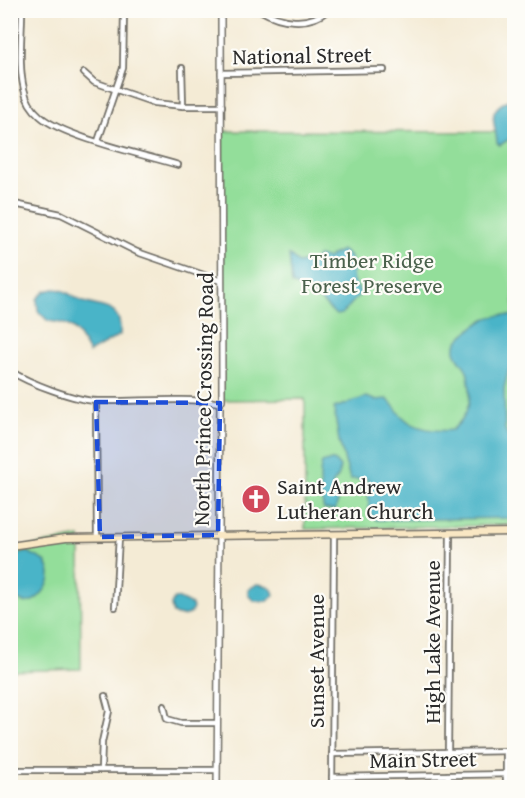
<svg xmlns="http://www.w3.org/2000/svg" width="525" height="798" font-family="'Gentium Book Plus',serif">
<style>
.green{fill:#93de9a;stroke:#5f8462;stroke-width:1.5}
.water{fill:#4ab4c8;stroke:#3a707a;stroke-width:1.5}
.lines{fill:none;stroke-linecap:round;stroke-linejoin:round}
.minor-casing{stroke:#716e66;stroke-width:8}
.tertiary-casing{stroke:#716e66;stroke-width:8}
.secondary-casing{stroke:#716e66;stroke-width:9}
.minor{stroke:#fff;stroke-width:4.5}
.tertiary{stroke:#fff;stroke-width:5}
.secondary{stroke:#f9e7c3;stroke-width:6}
.marked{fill:#1d4ed8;fill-opacity:0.2;stroke:#1d4ed8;stroke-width:4.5;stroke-dasharray:12 8;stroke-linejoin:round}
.labels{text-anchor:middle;stroke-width:4.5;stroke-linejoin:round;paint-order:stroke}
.street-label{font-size:22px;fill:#2b2b2b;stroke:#fdfcf7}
.park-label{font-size:22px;fill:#4a614c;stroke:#fdfcf7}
.poi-label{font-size:22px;fill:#2b2b2b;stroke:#fdfcf7;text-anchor:start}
</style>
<rect width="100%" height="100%" fill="#fdfcf7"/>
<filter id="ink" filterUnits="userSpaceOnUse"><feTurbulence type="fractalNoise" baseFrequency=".0167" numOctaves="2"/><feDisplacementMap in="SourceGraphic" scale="12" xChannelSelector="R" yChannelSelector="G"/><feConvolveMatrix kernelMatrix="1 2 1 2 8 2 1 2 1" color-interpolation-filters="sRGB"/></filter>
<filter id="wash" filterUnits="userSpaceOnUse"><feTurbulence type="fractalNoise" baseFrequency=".008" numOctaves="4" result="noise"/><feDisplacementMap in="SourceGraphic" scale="24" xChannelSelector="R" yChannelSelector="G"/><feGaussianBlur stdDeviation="1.35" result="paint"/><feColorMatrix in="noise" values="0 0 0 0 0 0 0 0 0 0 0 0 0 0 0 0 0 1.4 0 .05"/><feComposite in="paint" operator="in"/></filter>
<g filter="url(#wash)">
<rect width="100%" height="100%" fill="#f4ebd5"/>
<!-- green -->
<g class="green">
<path d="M222,131l292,1v393l-209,4v-130l-83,1z"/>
<path d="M80,537l1,132 -70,2 -1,-121z"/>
</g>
<!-- water -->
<g class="water">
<path d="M514,97v39l-14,9 -3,-2c-2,-26 -13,-32 17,-46z"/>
<path d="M341,250c17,9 9,18 12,30 1,4 6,9 8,13l-19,21 -6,1 -21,-20 -23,-11 -3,-29 9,8 16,-3 4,-4 9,2z"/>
<path d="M54,289c11,0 16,6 25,11 19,10 44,1 41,35l-31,18c-12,-22 -14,-30 -41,-32l-10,-10 -1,-12 8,-8z"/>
<path d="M503,315l11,1v45l-5,8 -5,19 1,41 9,21v68l-138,2 -7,-8 -1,-33h-18l-11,-38 -5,-33 32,-11 9,3 12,-1c7,6 11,14 17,19 11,11 33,14 48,12 19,-16 21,-35 15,-59 -3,-7 -10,-12 -12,-20 -3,-10 22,-27 30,-32 6,-3 12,-3 18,-4z"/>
<path d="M331,460h3l6,7 -2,10 -6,8 6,17 -3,8h-11c-3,-11 -6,-37 -2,-47z"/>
<path d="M28,552l17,9c3,5 5,9 5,14 0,12 -15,31 -28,27 -4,-2 -8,-6 -11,-9l-1,-35 4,1 5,-5z"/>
<path d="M257,584c8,1 15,1 17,11l-6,6h-14l-6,-6v-5z"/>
<path d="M177,598l15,7 1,3 -3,6 -8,2 -9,-2 -2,-9 3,-6z"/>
</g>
</g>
<g filter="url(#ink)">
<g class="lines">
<!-- minor casing -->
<g class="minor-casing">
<g id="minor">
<path d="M22,10c0,25 -4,55 2,79 2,10 8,20 16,27 23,21 105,39 138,49"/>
<path d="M260,10c20,12 49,17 68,0"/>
<path d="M331,10l8,2 5,-2"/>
<path d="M182,68l1,38"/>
<path d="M84,73l10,9 61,21 28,3h39"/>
<path d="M221,73l163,-3"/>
<path d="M98,141l25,-73 1,-58"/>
<path d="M10,203l51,11 76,38 84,29"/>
<path d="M10,371c19,12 66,30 88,30 39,1 84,-4 122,2"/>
<path d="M96,402l1,135"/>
<path d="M115,607l4,-70"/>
<path d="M164,706l3,13 14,4h36"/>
<path d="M448,752l2,-219"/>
<path d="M332,754l182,-3"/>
<path d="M10,770h207"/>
<path d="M101,770l1,-28 7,-31 -4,-15"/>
<path d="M332,777l182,-3"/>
<path d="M332,788l2,-253"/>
<path d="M448,788v-13"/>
<path d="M506,788v-37"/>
</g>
</g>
<!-- tertiary casing -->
<g class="tertiary-casing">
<path id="tertiary" d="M217,788l3,-385 2,-3 -1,-390"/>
</g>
<!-- secondary casing -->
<g class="secondary-casing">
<path id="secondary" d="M10,546l56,-8 448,-6"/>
</g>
<!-- minor -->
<use href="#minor" class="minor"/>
<!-- tertiary -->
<use href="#tertiary" class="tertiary"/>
<!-- secondary -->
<use href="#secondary" class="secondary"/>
</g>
</g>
<!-- marked area -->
<path class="marked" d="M96,402l124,1 -2,132 -118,2z"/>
<!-- icons -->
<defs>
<g id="church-disc" transform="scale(1.5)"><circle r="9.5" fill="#d1495b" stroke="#fdfcf7"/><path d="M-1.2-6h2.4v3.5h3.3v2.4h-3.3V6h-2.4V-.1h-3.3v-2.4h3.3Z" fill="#fff"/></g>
</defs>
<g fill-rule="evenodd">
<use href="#church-disc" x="256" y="499"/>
</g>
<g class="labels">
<!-- street labels -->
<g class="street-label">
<text transform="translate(302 55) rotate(-1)" y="8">National Street</text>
<text transform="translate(203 399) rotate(-89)" y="8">North Prince Crossing Road</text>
<text transform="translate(432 642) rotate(-90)" y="8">High Lake Avenue</text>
<text transform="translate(316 661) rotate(-90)" y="8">Sunset Avenue</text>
<text transform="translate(423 759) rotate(-1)" y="8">Main Street</text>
</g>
<!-- park labels -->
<g class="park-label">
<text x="372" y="268">Timber Ridge<tspan x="372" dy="25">Forest Preserve</tspan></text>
</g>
<!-- poi labels -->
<g class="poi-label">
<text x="277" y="494">Saint Andrew<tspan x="277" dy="25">Lutheran Church</tspan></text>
</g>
</g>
<!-- margin -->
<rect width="525" height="798" fill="none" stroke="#fdfcf7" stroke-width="36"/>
</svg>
